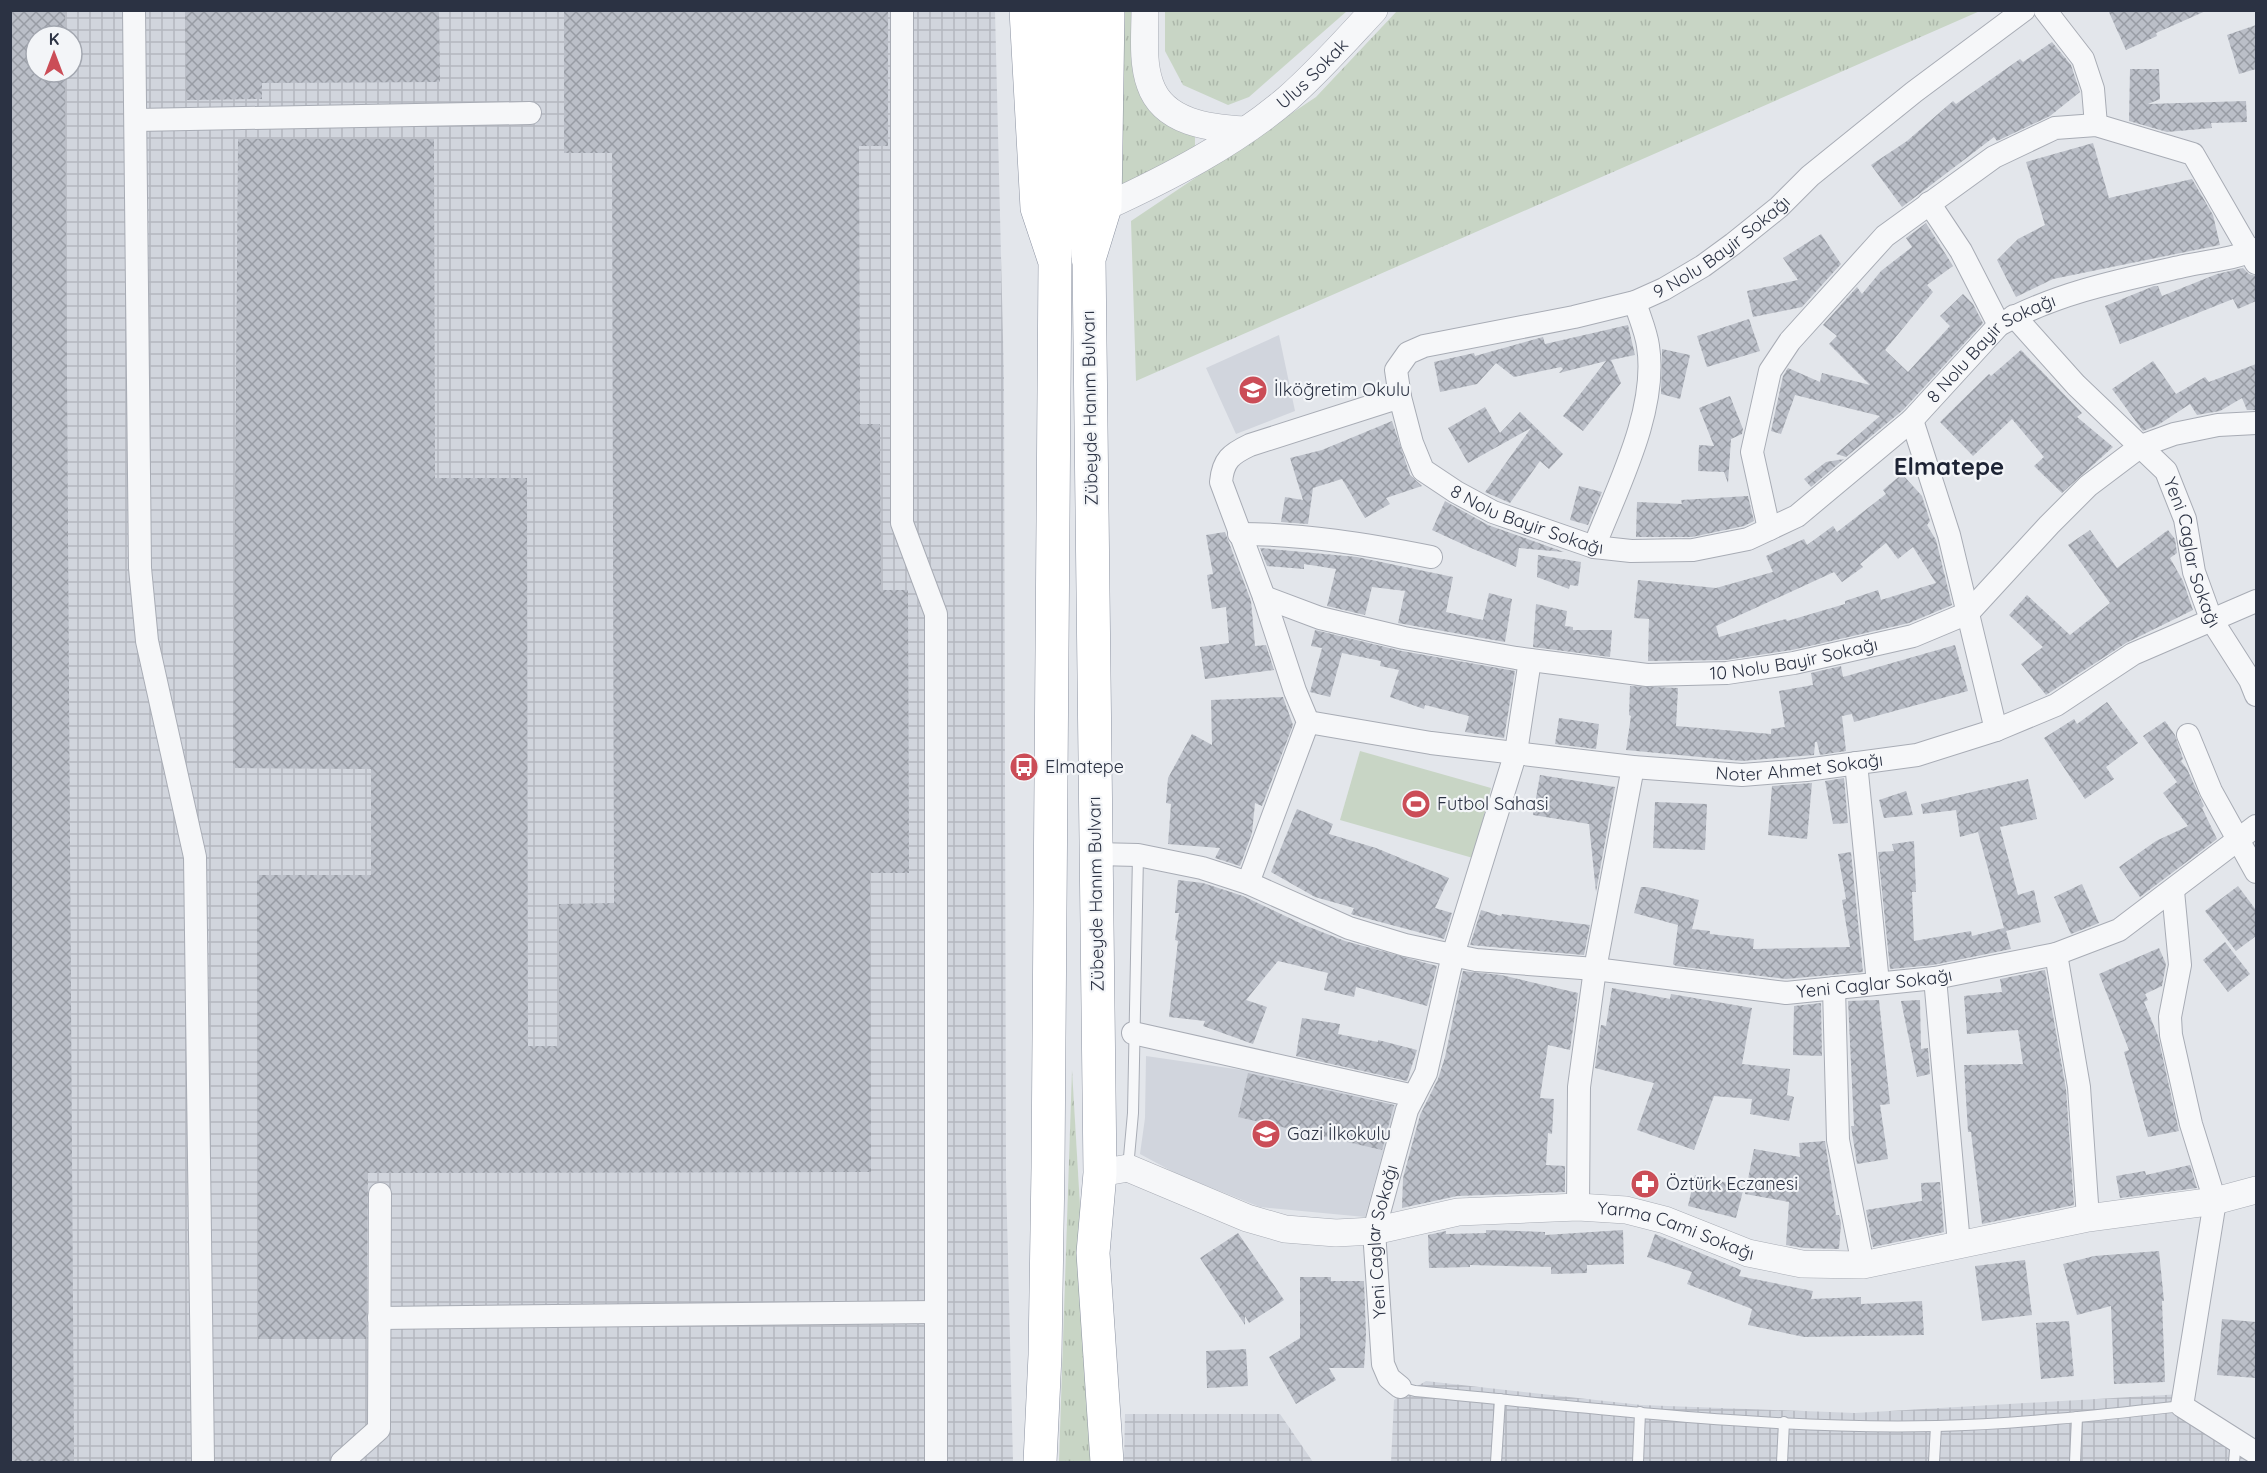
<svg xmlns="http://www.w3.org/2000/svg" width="2267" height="1473" font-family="Quicksand,sans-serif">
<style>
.built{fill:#d1d5dd}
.industrial{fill:url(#industrial-grid);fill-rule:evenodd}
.grass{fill:url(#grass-tufts)}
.garden{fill:#c8d5c5}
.building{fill:url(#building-cross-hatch);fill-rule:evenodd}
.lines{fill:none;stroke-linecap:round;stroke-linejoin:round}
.service-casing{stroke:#a8acb5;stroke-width:12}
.minor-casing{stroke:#a8acb5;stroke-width:24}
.tertiary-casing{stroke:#a8acb5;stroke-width:28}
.primary-casing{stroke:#a3a9b6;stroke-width:34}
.trunk-casing{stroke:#8b92a1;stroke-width:34}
.service{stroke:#f6f7f9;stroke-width:10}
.minor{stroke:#f6f7f9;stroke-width:22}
.tertiary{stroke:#f6f7f9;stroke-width:27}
.primary{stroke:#fff;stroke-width:33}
.trunk{stroke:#fff;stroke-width:33}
.labels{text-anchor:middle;stroke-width:4.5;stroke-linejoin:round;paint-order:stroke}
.street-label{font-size:18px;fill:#2b3243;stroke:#f3f5f8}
.poi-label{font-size:18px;fill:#2b3243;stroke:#f3f5f8;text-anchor:start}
.district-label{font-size:24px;font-weight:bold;fill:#1d2334;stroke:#f3f5f8}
</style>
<defs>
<pattern id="industrial-grid" width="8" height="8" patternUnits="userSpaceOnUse" patternTransform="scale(1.5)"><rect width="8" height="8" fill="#d1d5dd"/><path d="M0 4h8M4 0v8" fill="none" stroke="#b4b7bf"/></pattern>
<pattern id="grass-tufts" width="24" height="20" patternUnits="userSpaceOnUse" patternTransform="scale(1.5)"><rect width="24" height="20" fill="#c8d5c5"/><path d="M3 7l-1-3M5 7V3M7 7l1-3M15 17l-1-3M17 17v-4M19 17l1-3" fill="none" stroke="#acb7aa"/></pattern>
<pattern id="building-cross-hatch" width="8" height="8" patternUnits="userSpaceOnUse" patternTransform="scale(1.5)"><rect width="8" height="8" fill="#bbbfc8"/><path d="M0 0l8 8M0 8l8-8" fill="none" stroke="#989ca4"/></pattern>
</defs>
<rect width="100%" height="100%" fill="#e3e6eb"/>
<!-- built -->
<g class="built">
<path d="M1279,335l16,76 -59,23 -30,-66z"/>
<path d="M1146,1056l103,15 147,34 -31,112 -105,-10 -83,-33 -37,-20 5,-36z"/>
</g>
<!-- industrial -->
<g class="industrial">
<path d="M10,11h985l9,367 2,800 7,284h-1002zM36,36h36v36h-36z"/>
<path d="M1426,1381l215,24 214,8 327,-19 74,68h-865l3,-62z"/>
<path d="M1125,1414h155l33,48h-189z"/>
</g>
<!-- grass -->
<g class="grass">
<path d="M1122,11h20l2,87 51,35v17l-74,37z"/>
<path d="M1165,11v-1l182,1 -98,86 -21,8 -45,-20 -18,-34z"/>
<path d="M1397,11h583l-844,370 -5,-160 185,-124z"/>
<path d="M1072,1070l23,392h-36z"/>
</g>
<!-- garden -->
<path class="garden" d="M1360,751l131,37 -18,70 -133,-38z"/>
<!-- building -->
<g class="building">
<path d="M10,10h55v26h-29v36h29l9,1390h-64z"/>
<path d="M185,10h254l1,72 -178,1v16l-76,1z"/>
<path d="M564,10h324v136h-29l1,278h20l1,166h27l1,283h-39l1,299 -503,1 -2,166h-108l-1,-464h114v-106l-138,-1 5,-629h196l1,339h92l1,568h31v-142l55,-1 -2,-750h-48z"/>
<path d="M2108,10h100l-52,23 1,3 -31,14z"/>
<path d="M2256,25v44l-17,5 -12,-39z"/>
<path d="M2052,42l19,23 9,27 -30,24 -53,25 -3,-4 -92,70 -31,-42 36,-24 46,-40 3,3 64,-45 3,3z"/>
<path d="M2130,69h29l1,30 -12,5 98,-3 1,21 -36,1 1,5 -45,4 -38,-11z"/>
<path d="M2093,143l16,55 83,-19 21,36 7,30 -167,34 -37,18 -19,-37 21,-21 27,-14 -19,-63z"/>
<path d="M1926,223l27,43 -26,19 6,7 -48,58 23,22 42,-46 -10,-10 23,-22 10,10 10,19 -80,87 -57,47 -10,-3 44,-38 -85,-21 -14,39 -10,-3 12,-55 5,-8 32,14 2,-9 48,12 -41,-41 8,-8 -14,-11 34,-38 5,7 19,-23 31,-24 -6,-9z"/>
<path d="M1821,234l20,30 -39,43 -49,10 -6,-26 51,-11 -15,-22z"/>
<path d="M2243,268l6,6 7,2v25l-18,8 -5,-10 -113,45 -15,-38 49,-20h4l4,10 55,-22z"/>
<path d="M1749,319l11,32 -53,16 -10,-31z"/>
<path d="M1628,325l7,30 -24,5 10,23 -38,48 -20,-15 43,-55 -47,12 4,-4 -2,-2 -47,10 -18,-14 -19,21 -37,8 -6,-30 40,-9 1,3 68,-19 2,7z"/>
<path d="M1662,349l28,6 -10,44 -19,-5z"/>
<path d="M2021,350l61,63 -5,4 36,30 -51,46 -28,-27 10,-9 -32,-38 -39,37 -33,-34 49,-48 2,2z"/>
<path d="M2153,361l23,33 29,-17 4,5 47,-18v46h-9l-5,-12 -22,13 -23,4 -7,-11 -32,21 -15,6 -31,-42z"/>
<path d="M1730,396l13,33 -1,5 -11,5 -3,44 -4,-11 -26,-1 1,-26 15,1 -15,-38z"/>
<path d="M1485,407l15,26 20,-21 43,42 -14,15 -9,-8 -30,42 -25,-11 46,-64 -63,35 -20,-35z"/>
<path d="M1392,421l18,54 12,11 -36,12 4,6 -25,14 -23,-39 -29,9 -5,36 -27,-2 4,-25 18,3 -13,-42 32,-8z"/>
<path d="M1844,459l-33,28 -7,-8 22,-17z"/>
<path d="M1902,474l20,22 8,25 -3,4 9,15 16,65 -43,18 -117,27 -66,10 -78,1 1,-42 -15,-1 4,-38 78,8 57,-16 -7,-16 38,-17 3,6 26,-19 4,6 49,-38 -3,-4zM1886,543l12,16 15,-12 23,36 -55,17 -3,-10 -33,11v3l-58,17 -1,-2 -67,18 -3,-11 118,-54 8,10 21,-15 -3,-3z"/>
<path d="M1579,486l23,6 -14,33 -18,-5z"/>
<path d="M1748,496l6,25 -10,5 -52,11h-56l1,-35 45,2 -1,-4z"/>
<path d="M1445,501l43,24 76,27 -45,-4 -3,19 -45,-19 -39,-18z"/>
<path d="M2090,530l27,38 51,-38 7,9 2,14 -7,5 13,23 10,29 -67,33 -80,52 -25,-31 22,-17 -34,-32 18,-20 43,40 40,-32 -42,-58z"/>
<path d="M1225,532l26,69 4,45 11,-1 8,25 -69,9 -5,-32 29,-4 -3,-36 -14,2 -5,-34 6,-1 -7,-39z"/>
<path d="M1260,548l97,9 96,20 -7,35 37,8 6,-27 23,6 -7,43 -107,-19 7,-32 -33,-4 -7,28 -38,-9 9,-37 -32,-5v5l-37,-3z"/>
<path d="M1538,555l43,7 -3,24 -8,-1 -1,4 -32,-12z"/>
<path d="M1536,604l31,7 -2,15 8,1v3h39l-2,27 -77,-10z"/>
<path d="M1315,630l87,21 113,20 -11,67 -39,-6 4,-16 -44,-11 -1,4 -34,-12 9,-27 -19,-4 1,-5 -39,-8 -12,44 -20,-5 12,-44 -11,-2z"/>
<path d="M1955,645l13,46 -114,31 -2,-8 -10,2 4,35 -26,4 -3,-13h-2l-1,13 -72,6 -116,-11 5,-34 -2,-1 1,-29 48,2 -2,38 95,8v-5l14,-2 -6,-36 34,-6 -2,-12 30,-7 2,11z"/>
<path d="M1283,697l10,28 -31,81 -7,-3 -3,30 -12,33 -25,-8 5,-10 -52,-4 3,-40 -5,-1 2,-25 24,-44 20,11 -1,-45z"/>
<path d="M2107,702l31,41 -32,24 8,12 -29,20 -41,-61 30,-19 3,5z"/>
<path d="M1559,718l40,6 -3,25 -41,-5z"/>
<path d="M2165,721l10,14 8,24 -2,2 6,8 17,37 -2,2 15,31 -77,58 -21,-30 37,-26 32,-15 -25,-33 14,-11 -34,-46z"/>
<path d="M1540,775l75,12 -19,105 -7,-68 -56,-9z"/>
<path d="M1844,778l4,45 -15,1 -8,-43z"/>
<path d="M2028,779l9,40 -37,8 18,68 16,-5 7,32 -35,9 5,18 -78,16 -43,4 -12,-117 16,-1 -2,-7 22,-3 2,51h-4l2,49 57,-10 1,5 32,-8 -26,-96 -18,5 -4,-27 -33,4 -2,-10z"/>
<path d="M1812,783l-5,56 -39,-4 4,-49z"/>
<path d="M1906,791l7,24 -29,3 -5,-18z"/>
<path d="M1655,802l52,2 -2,46 -52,-2z"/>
<path d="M1297,809l36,15 -4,10 47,14 73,30 -14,30 17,5 -8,26 -90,-24 -3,-1 3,-6 -39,-11 -44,-25z"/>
<path d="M1851,852l12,120 -77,7 -110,-13 -3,-2 5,-39 -44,-12 7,-26h6l52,13 -7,29 18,2v3l44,5 -1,10 97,-2 -8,-47 4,-1 -8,-45z"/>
<path d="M1178,880l25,3 40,13 61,29 41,16 92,25 -10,40 -71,-19 -2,10 -30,-7 4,-17 -50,-12 -32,39 21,7 -14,37 -50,-18 2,-5 -36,-4 9,-76 -3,-1 4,-27h-4z"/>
<path d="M2082,884l17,39 -28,11 -17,-37z"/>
<path d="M2238,886l18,24v26l-20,15 -31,-40z"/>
<path d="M1481,910l20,6 1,-2 88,11 -6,30 -114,-10z"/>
<path d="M2225,942l25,32 -22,18 -25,-32z"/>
<path d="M2159,948l7,16 -4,22 -17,8 3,6 -4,2 14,34 21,95 -31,6 -24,-85 5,-2 -30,-76z"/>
<path d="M2045,970l21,119 8,116 -92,19 -11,-92h-3l-4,-67 59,-1 -5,-34 -51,4 -3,-38 38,-4 -2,-13z"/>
<path d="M1463,971l38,4 77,18 -8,57 -22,-5 -8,53 14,1 -2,35 -4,-1 -2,32 19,1v26l-108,4 -55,12 1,-30 17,-63 18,-36 7,-22z"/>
<path d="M1612,988l58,11 1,-5 81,14 -10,56 48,5 -3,26 7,2 -5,24 -39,-7 2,-15 -38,-3 -20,54 -57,-20 17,-47 -59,-15 6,-43 5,1z"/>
<path d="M1879,1000l11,104 -10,1 8,54 -31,5 -6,-38h3l-6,-125z"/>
<path d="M1920,1000l1,49 7,-1 2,26 -13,3 -16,-76z"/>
<path d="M1821,1003l1,53 -29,-1 1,-49z"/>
<path d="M1302,1018l38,6 -2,10 40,8v-2l39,10 -10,31 -111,-25z"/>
<path d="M1248,1073l146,32 -12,45 -144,-33z"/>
<path d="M1825,1141l11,74h3l2,8 -2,26 -35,-1 -18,-3 3,-43 -44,-8 9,-45 46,8 -1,-14z"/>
<path d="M2190,1165l7,23 -77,10 -4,-22 29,-5 1,4z"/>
<path d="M1695,1175l49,12 -8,31 -48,-12z"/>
<path d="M1940,1182l4,50 -71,15 -7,-37 56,-9 -1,-18z"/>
<path d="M1486,1230l59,2v3l78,-5 1,34 -37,1v8l-36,1v-7l-81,-2v2l-41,1 -1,-33 18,-4v3l40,-1z"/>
<path d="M1238,1233l46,67 -35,23 -4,-7v9l-45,-67z"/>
<path d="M1655,1234l86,36 -2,6 74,15 -2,8 50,-2v7l61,-3 2,34 -120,2 -56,-12 4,-16 -65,-25 5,-12 -45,-15z"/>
<path d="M2159,1251l5,50h-2l3,81 -51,2 -3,-78 -34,9 -14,-51 31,-8z"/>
<path d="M2025,1260l7,55 -50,6 -7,-55z"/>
<path d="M1300,1277h31v4h33l2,53 -2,34h-35l7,12 -40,24 -27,-47 31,-19z"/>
<path d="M2222,1319l34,3v56l-39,-3z"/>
<path d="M2069,1321l5,55 -33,3 -5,-56z"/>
<path d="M1246,1349l2,37 -41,2 -1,-37z"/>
</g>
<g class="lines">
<!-- service casing -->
<g class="service-casing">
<g id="service">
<path d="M1128,1168l5,-55 5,-258"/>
<path d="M1400,1387l15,4c171,16 350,39 522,35 82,-2 163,-11 245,-20"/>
<path d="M1496,1462l4,-63"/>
<path d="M1638,1462l2,-50"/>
<path d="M1782,1462l2,-40"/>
<path d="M1934,1462l2,-36"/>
<path d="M2075,1462l2,-45"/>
<path d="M2234,1462l2,-22"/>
</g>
</g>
<!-- minor casing -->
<g class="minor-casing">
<g id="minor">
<path d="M134,10l6,558 7,73 48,216 8,605"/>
<path d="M902,10v513l34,91v848"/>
<path d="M2045,10l38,49 10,30 3,36"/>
<path d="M136,120l394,-7"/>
<path d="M1929,203l32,48 38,74"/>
<path id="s1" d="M2014,316l62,69 90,86 19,48 9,53 17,47 39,61 6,15"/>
<path id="s2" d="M1400,397l-4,-27 12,-17 16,-7 150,-29 61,-15 29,-13 39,-23 30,-22 46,-37 31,-31 104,-84 110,-82"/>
<path d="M1912,420l37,115 47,195"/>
<path d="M1769,529l-17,-77 18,-81 20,-30 95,-105 109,-79 61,-29 41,-3 97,29 63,109"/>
<path d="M1239,534c65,0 127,10 192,23"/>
<path d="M1594,547c23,-59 64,-137 54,-201 -2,-15 -9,-30 -13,-44"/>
<path id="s3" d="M1264,597l56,21 84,20 112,20 131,17 80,-2 67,-10 119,-27 55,-23 81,-88 39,-39 53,-40 33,-12 44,-9 38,-2"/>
<path id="s4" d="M1308,722l123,21 202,24 109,8 64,-5 111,-15 79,-25 60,-25 77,-51 123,-53"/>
<path d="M2188,735l23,56 45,81"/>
<path d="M1856,763l22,220"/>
<path id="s5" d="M1096,854l42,1 64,13 46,15 101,45 56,17 71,15 119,9 191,24 149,-15 121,-24 63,-24 137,-104"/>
<path id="s6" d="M1248,883l60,-161 -13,-31 -31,-94 -43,-115c2,-22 10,-28 29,-37l150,-48 12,46 11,27 33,22 37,20 101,35 37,4 62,-1 55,-11 49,-23 115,-96 87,-95c57,-32 122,-45 185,-59 24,-5 51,-7 72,-17"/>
<path d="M2173,891l7,74 -10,52 1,18 20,89 24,77 -33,205 74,47"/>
<path d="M2056,954l23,133 9,131"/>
<path d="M1935,978l24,266"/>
<path d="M1834,988l4,152 25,125"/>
<path d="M1133,1033l281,63"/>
<path d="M1578,1207l1,-120 16,-118 38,-202"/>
<path d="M379,1318l557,-6"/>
<path id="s7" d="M1400,1387l-11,-9 -6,-14 -9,-133 33,-121 19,-37 27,-118 63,-203 14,-92"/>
<path d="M342,1462l37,-33 1,-235"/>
</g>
</g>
<!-- tertiary casing -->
<g class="tertiary-casing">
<g id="tertiary">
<path d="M1145,10c0,24 -3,52 5,74 13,39 60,44 94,46"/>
<path id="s8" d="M1105,207c63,-29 129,-63 182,-108 31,-27 59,-59 87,-89"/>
<path id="s9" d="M1100,1173l28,-5 119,50 38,11 51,4 38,-2 84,-19 120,-5 48,3 39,10 83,33 54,11 61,1 225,-47 127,-17 41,-11"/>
</g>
</g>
<!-- primary casing -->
<g class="primary-casing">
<g id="primary">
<path d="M1080,10l1,99 7,149"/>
<path d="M1055,255v-245"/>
</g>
</g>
<!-- trunk casing -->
<g class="trunk-casing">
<g id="trunk">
<path d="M1026,10l11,198 18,54 -7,906 -3,187 -5,107"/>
<path d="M1107,1462l-14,-209 7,-80 -11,-914 16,-52 3,-197"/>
</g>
</g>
<!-- service -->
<use href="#service" class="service"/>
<!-- minor -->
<use href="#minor" class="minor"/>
<!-- tertiary -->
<use href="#tertiary" class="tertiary"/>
<!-- primary -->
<use href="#primary" class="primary"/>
<!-- trunk -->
<use href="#trunk" class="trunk"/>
</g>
<!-- icons -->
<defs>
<g id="school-disc" transform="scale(1.5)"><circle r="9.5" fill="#cb4d57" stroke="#f3f5f8"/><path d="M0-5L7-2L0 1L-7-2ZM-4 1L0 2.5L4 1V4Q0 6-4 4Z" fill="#fff"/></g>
<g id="bus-disc" transform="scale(1.5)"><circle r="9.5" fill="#cb4d57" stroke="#f3f5f8"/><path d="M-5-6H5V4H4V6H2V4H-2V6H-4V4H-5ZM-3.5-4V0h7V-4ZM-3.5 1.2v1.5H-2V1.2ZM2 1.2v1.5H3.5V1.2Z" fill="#fff"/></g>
<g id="stadium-disc" transform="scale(1.5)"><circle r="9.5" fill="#cb4d57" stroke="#f3f5f8"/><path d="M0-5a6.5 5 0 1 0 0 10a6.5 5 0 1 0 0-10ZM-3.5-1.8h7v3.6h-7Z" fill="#fff"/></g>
<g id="pharmacy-disc" transform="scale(1.5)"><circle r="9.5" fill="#cb4d57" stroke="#f3f5f8"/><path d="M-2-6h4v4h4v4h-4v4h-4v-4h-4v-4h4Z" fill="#fff"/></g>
</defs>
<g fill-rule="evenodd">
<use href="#school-disc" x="1253" y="390"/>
<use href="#bus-disc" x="1024" y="767"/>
<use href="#stadium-disc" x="1416" y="804"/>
<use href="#school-disc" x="1266" y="1134"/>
<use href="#pharmacy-disc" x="1645" y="1184"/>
</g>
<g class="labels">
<!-- street labels -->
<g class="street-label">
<text dy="6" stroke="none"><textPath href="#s8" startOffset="248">Ulus Sokak</textPath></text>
<text dy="6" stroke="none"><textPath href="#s2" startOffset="384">9 Nolu Bayir Sokağı</textPath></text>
<text dy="6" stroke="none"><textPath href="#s6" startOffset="1368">8 Nolu Bayir Sokağı</textPath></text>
<text transform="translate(1090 408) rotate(-91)" y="6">Zübeyde Hanım Bulvarı</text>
<text dy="6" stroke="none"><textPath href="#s6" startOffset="828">8 Nolu Bayir Sokağı</textPath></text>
<text dy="6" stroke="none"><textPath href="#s1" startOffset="303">Yeni Caglar Sokağı</textPath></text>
<text dy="6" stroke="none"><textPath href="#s3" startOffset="540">10 Nolu Bayir Sokağı</textPath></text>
<text dy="6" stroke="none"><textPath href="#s4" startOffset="495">Noter Ahmet Sokağı</textPath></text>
<text transform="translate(1096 894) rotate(-91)" y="6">Zübeyde Hanım Bulvarı</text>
<text dy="6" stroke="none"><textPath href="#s5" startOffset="798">Yeni Caglar Sokağı</textPath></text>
<text dy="6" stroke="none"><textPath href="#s9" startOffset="594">Yarma Cami Sokağı</textPath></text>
<text dy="6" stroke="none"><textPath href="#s7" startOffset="153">Yeni Caglar Sokağı</textPath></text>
</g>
<!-- poi labels -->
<g class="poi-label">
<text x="1274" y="396">İlköğretim Okulu</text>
<text x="1045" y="773">Elmatepe</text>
<text x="1437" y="810">Futbol Sahasi</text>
<text x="1287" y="1140">Gazi İlkokulu</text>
<text x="1666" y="1190">Öztürk Eczanesi</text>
</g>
<!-- district labels -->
<g class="district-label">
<text x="1949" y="475">Elmatepe</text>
</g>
</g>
<!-- border -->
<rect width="2267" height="1473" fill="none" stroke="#2b3243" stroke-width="24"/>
<!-- north arrow -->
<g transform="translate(54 54)"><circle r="28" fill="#f3f5f8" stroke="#a3a7b0" stroke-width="1.5"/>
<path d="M0-4.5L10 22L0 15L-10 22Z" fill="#cb4d57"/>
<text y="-9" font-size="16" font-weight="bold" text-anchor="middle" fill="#2b3243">K</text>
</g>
</svg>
